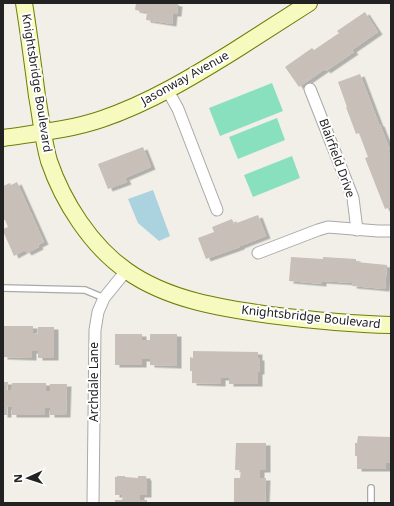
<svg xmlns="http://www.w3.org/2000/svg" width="394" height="506" font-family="'Noto Sans',sans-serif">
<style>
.pitch{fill:#88e0be}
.water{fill:#aad3df}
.building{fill:#c7bfb8;filter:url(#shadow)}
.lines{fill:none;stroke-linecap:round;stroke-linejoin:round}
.lane-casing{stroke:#a9a9a9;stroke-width:8}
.street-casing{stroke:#a9a9a9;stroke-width:13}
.secondary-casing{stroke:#707d05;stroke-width:18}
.lane{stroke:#fff;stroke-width:5.5}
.street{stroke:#fff;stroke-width:11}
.secondary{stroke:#f7fabf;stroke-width:16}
.labels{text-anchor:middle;stroke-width:4;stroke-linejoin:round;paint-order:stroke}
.street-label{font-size:12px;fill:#222;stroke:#fff}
</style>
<defs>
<filter id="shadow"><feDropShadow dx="4.5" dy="2.5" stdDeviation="0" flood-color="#0004"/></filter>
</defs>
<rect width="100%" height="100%" fill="#f2efe9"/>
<!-- pitch -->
<g class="pitch">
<path d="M272,83l11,28 -63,25 -11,-28z"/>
<path d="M277,118l8,22 -47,19 -9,-22z"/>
<path d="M292,156l8,22 -47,19 -9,-22z"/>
</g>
<!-- water -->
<path class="water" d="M153,190l17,46 -11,5 -21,-18 -10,-24z"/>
<!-- building -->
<g class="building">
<path d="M136,3h39v1h3l-1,10h-4l-1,10 -26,-4 1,-8 -12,-2z"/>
<path d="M365,12l13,20 -26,18 2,2 -28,19 -1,-2 -26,18 -14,-20 27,-19 2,2 25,-17 -2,-2z"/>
<path d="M360,74l19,50h1l10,26h-2l3,8v49l-6,2 -20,-51 3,-1 -9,-24 -3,1 -10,-27h1l-9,-25z"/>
<path d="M143,147l8,20 -26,11 2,4 -19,7 -10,-25z"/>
<path d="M17,182l27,60 -6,3 1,2 -12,6 -2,-3 -11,6 -11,-25v-2l5,-2 -3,-7h-2v-34l7,-3 1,2z"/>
<path d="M258,215l8,21 -26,10v1l-34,12 -8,-21 16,-6 -2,-5 20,-8 2,5z"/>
<path d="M291,257l32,2v-2l33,2v3l31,3 -2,24 -33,-3 1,-3 -31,-2v3l-33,-3z"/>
<path d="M3,326h30v7l5,1v-7h16v31h-16v-7h-6v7l-29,-1z"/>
<path d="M115,334h27v6h8v-6h27v32l-27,-1v-6h-8v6h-27z"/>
<path d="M193,351l65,1v6h2v14h-2v12h-29v-6h-8v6l-29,-1v-12h-2v-14l3,1z"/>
<path d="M3,382h5l-1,8h5v-7h34v8h4v-7h17l-1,31h-16v-7h-5v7h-33v-8h-5v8h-4z"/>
<path d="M358,436l33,1v26h-5v6h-29v-13h-2v-13h2z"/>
<path d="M236,443h30v27h-6v8h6l-1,25h-31v-25h6l1,-8h-6z"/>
<path d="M117,476h8v1l13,1v-2h8v2h1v17h-7v5h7v3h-32v-3h7l1,-5h-8v-18h2z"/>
</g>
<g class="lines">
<!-- lane casing -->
<g class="lane-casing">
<g id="lane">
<path d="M3,288l82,2 19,8"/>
<path d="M371,503v-15"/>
</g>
</g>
<!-- street casing -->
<g class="street-casing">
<g id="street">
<path d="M310,89l43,109 4,32"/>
<path d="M168,91l10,18 39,101"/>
<path d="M258,253l60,-23 10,-3 50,4h13"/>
<path d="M93,503l2,-173 3,-18 6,-14 22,-27"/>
</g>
</g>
<!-- secondary casing -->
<g class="secondary-casing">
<g id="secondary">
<path d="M24,3c5,31 9,62 13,93 4,22 6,44 12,65 14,41 42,85 78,110 41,29 94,37 143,44 40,5 81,9 121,10"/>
<path d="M3,138c33,-5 67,-8 99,-19 47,-16 90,-42 132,-68 25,-16 50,-32 75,-48"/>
</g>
</g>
<!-- lane -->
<use href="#lane" class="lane"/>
<!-- street -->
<use href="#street" class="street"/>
<!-- secondary -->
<use href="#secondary" class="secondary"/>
</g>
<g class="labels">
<!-- street labels -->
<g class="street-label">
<text transform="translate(185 78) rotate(-29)" y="4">Jasonway Avenue</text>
<text transform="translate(37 83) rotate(81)" y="4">Knightsbridge Boulevard</text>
<text transform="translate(337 158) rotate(70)" y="4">Blairfield Drive</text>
<text transform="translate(311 317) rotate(6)" y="4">Knightsbridge Boulevard</text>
<text transform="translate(94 382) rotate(-90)" y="4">Archdale Lane</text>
</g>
</g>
<!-- border -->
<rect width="394" height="506" fill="none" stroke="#222222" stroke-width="8"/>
<!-- north arrow -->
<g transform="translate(28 478) rotate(267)" stroke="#ffffff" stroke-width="3" paint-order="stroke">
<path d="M0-3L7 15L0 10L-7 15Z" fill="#222222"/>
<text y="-6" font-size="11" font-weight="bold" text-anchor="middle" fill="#222222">N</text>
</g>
</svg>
